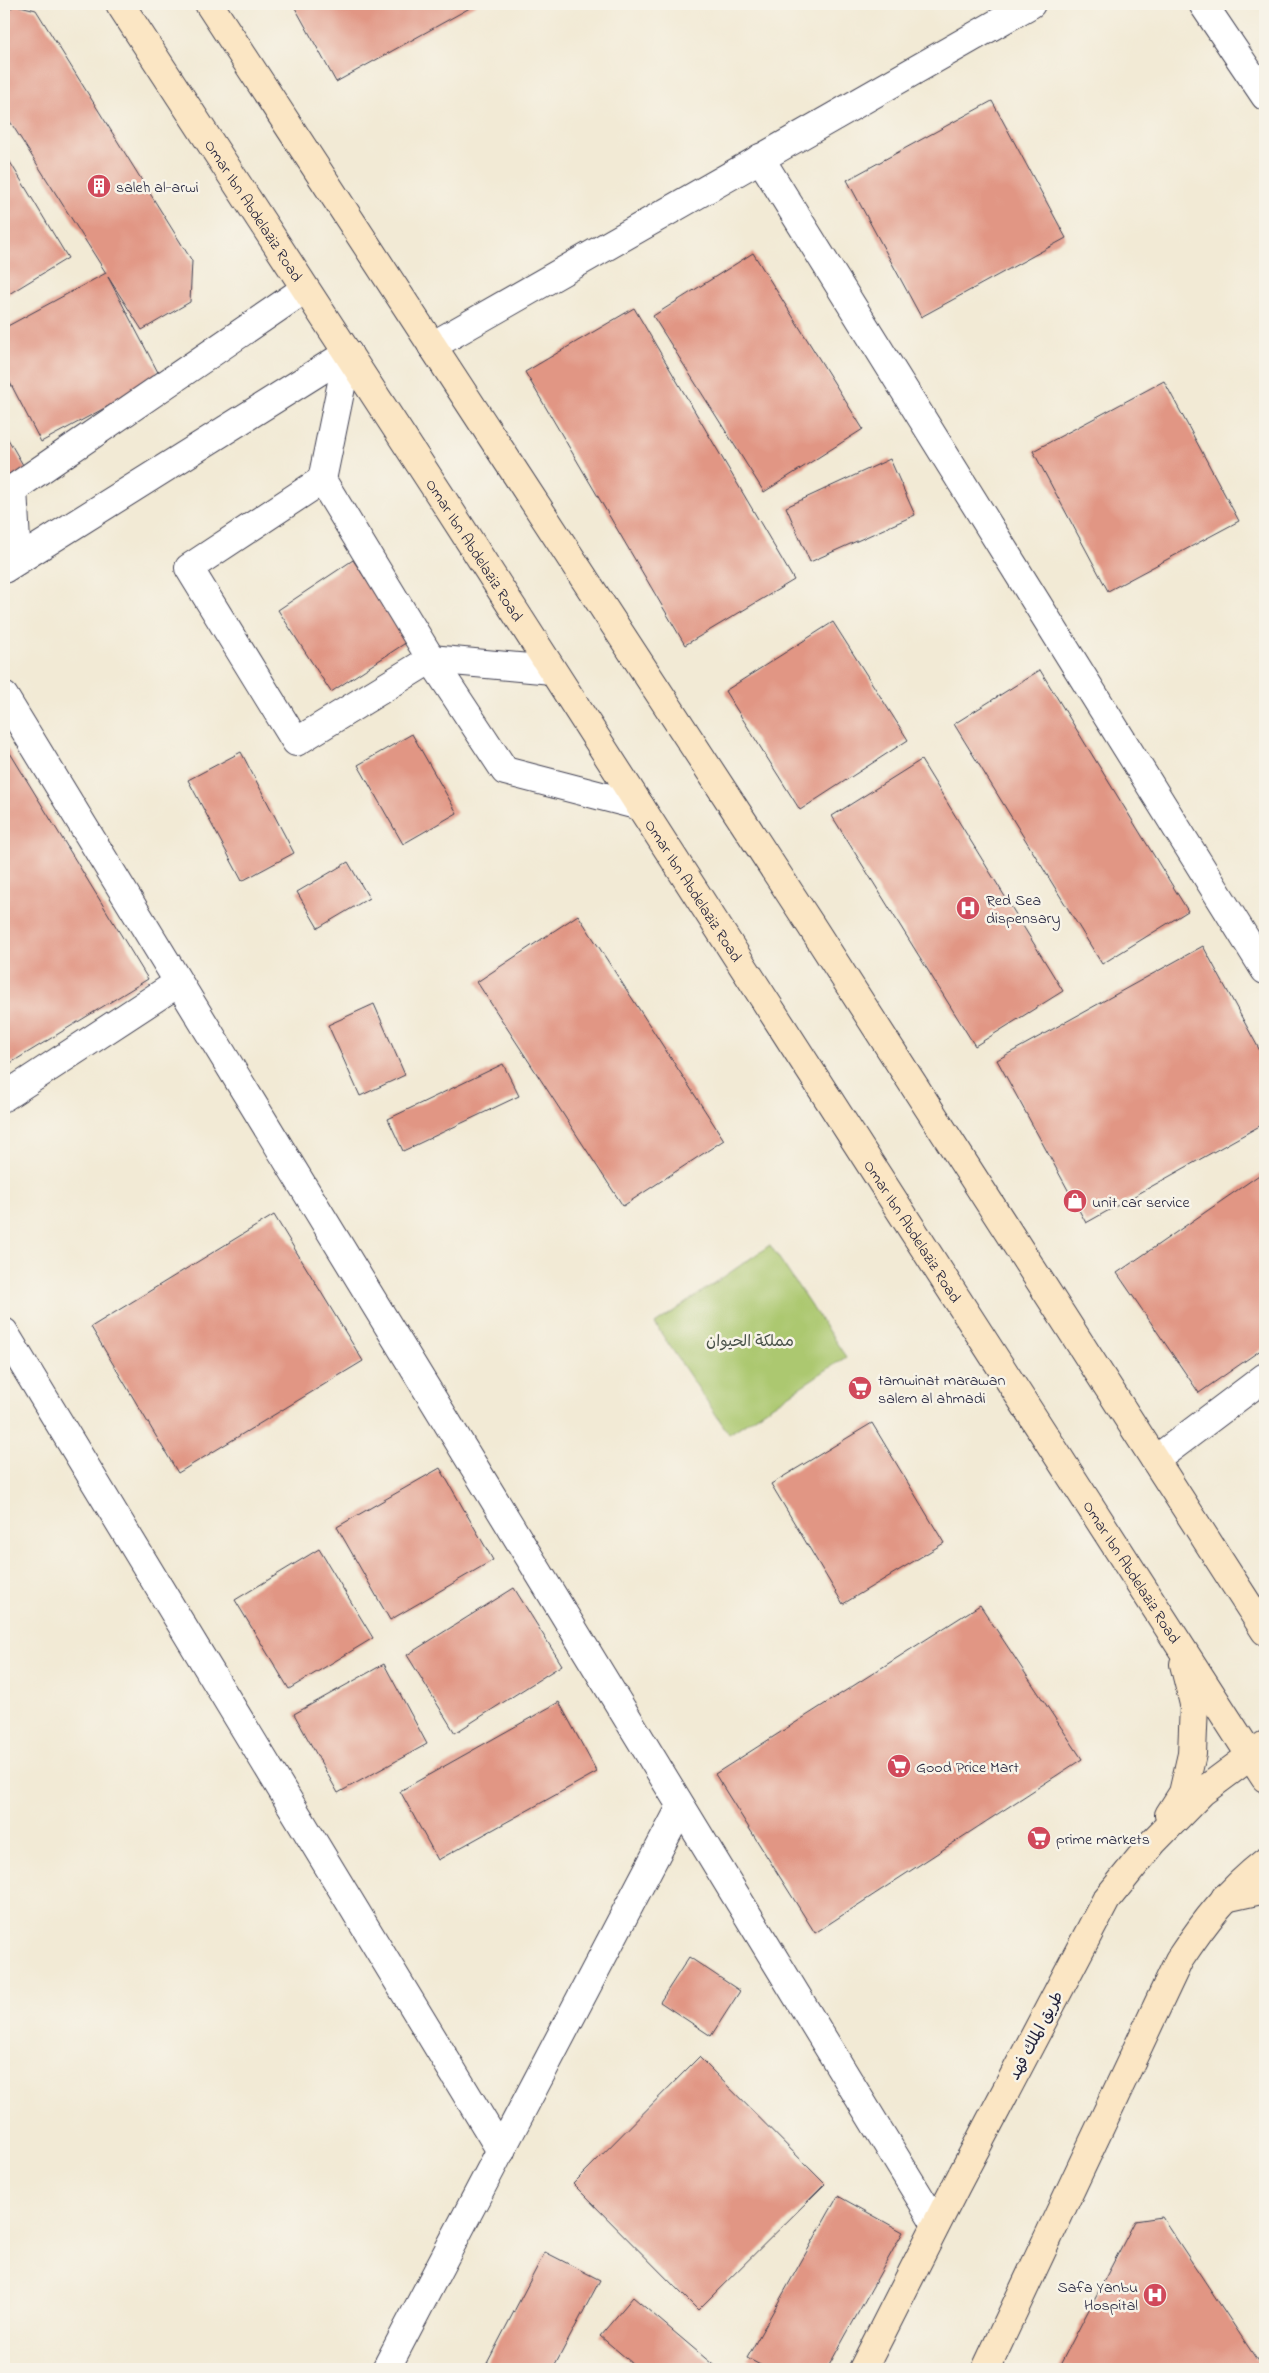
<svg xmlns="http://www.w3.org/2000/svg" width="1269" height="2373" font-family="'Indie Flower','Playpen Sans Arabic',sans-serif">
<style>
.green{fill:#acc86f;stroke:#677555}
.building{fill:#e19684}
.lines{fill:none;stroke-linecap:round;stroke-linejoin:round}
.minor-casing{stroke:#414052;stroke-width:30}
.secondary-casing{stroke:#414052;stroke-width:30}
.minor{stroke:#fff;stroke-width:28}
.secondary{stroke:#fbe6c4;stroke-width:28}
.labels{text-anchor:middle;stroke-width:5;stroke-linejoin:round;paint-order:stroke}
.poi-label{font-size:16px;fill:#22223b;stroke:#f7f3e8;text-anchor:start}
.street-label{font-size:16px;fill:#22223b;stroke:#f7f3e8}
.park-label{font-size:16px;fill:#4b544b;stroke:#f7f3e8}
</style>
<rect width="100%" height="100%" fill="#f7f3e8"/>
<filter id="ink" filterUnits="userSpaceOnUse"><feTurbulence type="fractalNoise" baseFrequency=".02" numOctaves="2"/><feDisplacementMap in="SourceGraphic" scale="10" xChannelSelector="R" yChannelSelector="G"/><feConvolveMatrix kernelMatrix="1 2 1 2 8 2 1 2 1" color-interpolation-filters="sRGB"/></filter>
<filter id="wash" filterUnits="userSpaceOnUse"><feTurbulence type="fractalNoise" baseFrequency=".0096" numOctaves="4" result="noise"/><feDisplacementMap in="SourceGraphic" scale="20" xChannelSelector="R" yChannelSelector="G"/><feGaussianBlur stdDeviation="1.12" result="paint"/><feColorMatrix in="noise" values="0 0 0 0 0 0 0 0 0 0 0 0 0 0 0 0 0 1.4 0 .05"/><feComposite in="paint" operator="in"/></filter>
<g filter="url(#wash)">
<rect width="100%" height="100%" fill="#f2ead5"/>
<!-- green -->
<path class="green" d="M770,1245l76,112 -117,77 -74,-110z"/>
<g id="blocks">
<!-- building -->
<g class="building">
<path d="M293,4h184l-141,78z"/>
<path d="M16,5l20,5 156,251 -2,41 -48,28 -34,-53 53,101 -120,64 -37,-71v-43l102,-55 -102,-161v-100z"/>
<path d="M992,101l74,137 -145,79 -74,-137z"/>
<path d="M4,152l64,106 -64,39z"/>
<path d="M753,253l110,176 -99,63 -111,-176z"/>
<path d="M634,308l160,272 -109,65 -160,-273z"/>
<path d="M1164,381l75,140 -131,70 -75,-140z"/>
<path d="M4,432l23,40 -23,14z"/>
<path d="M890,459l25,56 -105,47 -24,-55z"/>
<path d="M353,560l54,82 -76,50 -53,-82z"/>
<path d="M833,622l75,118 -108,70 -75,-119z"/>
<path d="M1040,670l148,241 -86,53 -148,-240z"/>
<path d="M412,734l45,79 -54,31 -45,-79z"/>
<path d="M4,743l144,236 -144,88z"/>
<path d="M241,752l53,101 -52,28 -54,-101z"/>
<path d="M921,760l142,231 -88,55 -143,-230z"/>
<path d="M348,862l21,36 -51,30 -21,-36z"/>
<path d="M578,915l146,225 -101,66 -146,-224z"/>
<path d="M1203,946l62,114v63l-179,100 -89,-163z"/>
<path d="M374,1004l31,71 -45,21 -32,-71z"/>
<path d="M503,1064l16,32 -116,55 -15,-32z"/>
<path d="M1265,1171v176l-66,46 -82,-120z"/>
<path d="M274,1215l89,146 -185,112 -87,-146z"/>
<path d="M872,1423l72,120 -101,61 -72,-120z"/>
<path d="M440,1468l53,92 -103,60 -53,-93z"/>
<path d="M319,1549l54,89 -84,51 -54,-89z"/>
<path d="M514,1588l48,77 -107,68 -48,-78z"/>
<path d="M980,1605l102,154 -267,174 -100,-159z"/>
<path d="M384,1664l43,80 -89,49 -44,-79z"/>
<path d="M559,1702l38,70 -159,88 -38,-69z"/>
<path d="M689,1957l51,34 -29,45 -51,-34z"/>
<path d="M699,2057l126,127 -127,126 -125,-126z"/>
<path d="M838,2196l65,36 -76,137h-59l-21,-11z"/>
<path d="M1162,2217l101,152h-205l77,-148z"/>
<path d="M545,2252l55,28 -47,89h-69z"/>
<path d="M633,2297l85,72h-79l-39,-33z"/>
</g>
</g>
</g>
<g filter="url(#ink)">
<use href="#blocks" fill-opacity="0" stroke="#414052" stroke-width="1"/>
<g class="lines">
<!-- minor casing -->
<g class="minor-casing">
<g id="minor">
<path d="M1203,4l62,92"/>
<path d="M760,158l505,812"/>
<path d="M432,346l599,-342"/>
<path d="M348,353l-26,127 109,179 74,112 135,35"/>
<path d="M322,480l-133,88 107,174 135,-83 121,11"/>
<path d="M13,489l4,71"/>
<path d="M4,495l301,-206"/>
<path d="M4,569l344,-216"/>
<path d="M4,696l932,1528"/>
<path d="M4,1097l174,-114"/>
<path d="M4,1332l497,819"/>
<path d="M1155,1460l110,-83"/>
<path d="M386,2369l295,-562"/>
</g>
</g>
<!-- secondary casing -->
<g class="secondary-casing">
<g id="secondary">
<path id="s1" d="M120,4l320,491 825,1283"/>
<path d="M209,4l601,920 455,707"/>
<path d="M1169,1815l14,-22 9,-39 2,-50 -10,-40"/>
<path d="M1225,1898l40,-9"/>
<path d="M863,2369l93,-183 150,-286 47,-58 49,-50 63,-47"/>
<path d="M986,2369l193,-409c26,-39 49,-69 86,-98"/>
</g>
</g>
<!-- minor -->
<use href="#minor" class="minor"/>
<!-- secondary -->
<use href="#secondary" class="secondary"/>
</g>
</g>
<!-- icons -->
<defs>
<g id="building-disc" transform="scale(1.25)"><circle r="9.5" fill="#d1495b" stroke="#f7f3e8"/><path d="M-4-6H4V6H1V3H-1V6H-4ZM-2.5-4.3h1.7v1.8h-1.7ZM.8-4.3h1.7v1.8H.8ZM-2.5-1h1.7V.8h-1.7ZM.8-1h1.7V.8H.8Z" fill="#fff"/></g>
<g id="hospital-disc" transform="scale(1.25)"><circle r="9.5" fill="#d1495b" stroke="#f7f3e8"/><path d="M-5-5h3v3.5h4V-5h3V5h-3V1.5h-4V5h-3Z" fill="#fff"/></g>
<g id="shop-disc" transform="scale(1.25)"><circle r="9.5" fill="#d1495b" stroke="#f7f3e8"/><path d="M-5-2.5h2.3a2.7 3.5 0 0 1 5.4 0H5L5.5 6h-11ZM-1.5-2.5h3a1.5 2.3 0 0 0-3 0Z" fill="#fff"/></g>
<g id="supermarket-disc" transform="scale(1.25)"><circle r="9.5" fill="#d1495b" stroke="#f7f3e8"/><path d="M-6-5.5h2.5l.6 2H6L4.5 2H-2.5L-4.4-4H-6ZM-1.5 3.2a1.3 1.3 0 1 0 .1 0ZM3 3.2a1.3 1.3 0 1 0 .1 0Z" fill="#fff"/></g>
</defs>
<g fill-rule="evenodd">
<use href="#building-disc" x="99" y="186"/>
<use href="#hospital-disc" x="968" y="908"/>
<use href="#shop-disc" x="1075" y="1201"/>
<use href="#supermarket-disc" x="860" y="1388"/>
<use href="#supermarket-disc" x="899" y="1766"/>
<use href="#supermarket-disc" x="1039" y="1838"/>
<use href="#hospital-disc" x="1155" y="2295"/>
</g>
<g class="labels">
<!-- poi labels -->
<g class="poi-label">
<text x="116" y="192">saleh al-arwi</text>
<text x="986" y="905">Red Sea<tspan x="986" dy="18">dispensary</tspan></text>
<text x="1092" y="1207">unit car service</text>
<text x="878" y="1385">tamwinat marawan<tspan x="878" dy="18">salem al ahmadi</tspan></text>
<text x="916" y="1772">Good Price Mart</text>
<text x="1056" y="1844">prime markets</text>
<text x="1138" y="2292" text-anchor="end">Safa Yanbu<tspan x="1138" dy="18">Hospital</tspan></text>
</g>
<!-- street labels -->
<g class="street-label">
<text dy="6" stroke="none"><textPath href="#s1" startOffset="246">Omar Ibn Abdelaziz Road</textPath></text>
<text dy="6" stroke="none"><textPath href="#s1" startOffset="651">Omar Ibn Abdelaziz Road</textPath></text>
<text dy="6" stroke="none"><textPath href="#s1" startOffset="1056">Omar Ibn Abdelaziz Road</textPath></text>
<text dy="6" stroke="none"><textPath href="#s1" startOffset="1461">Omar Ibn Abdelaziz Road</textPath></text>
<text dy="6" stroke="none"><textPath href="#s1" startOffset="1866">Omar Ibn Abdelaziz Road</textPath></text>
<text transform="translate(1035 2035) rotate(-62)" y="6">طريق الملك فهد</text>
</g>
<!-- park labels -->
<g class="park-label">
<text x="750" y="1346">مملكة الحيوان</text>
</g>
</g>
<!-- margin -->
<rect width="1269" height="2373" fill="none" stroke="#f7f3e8" stroke-width="20"/>
</svg>
